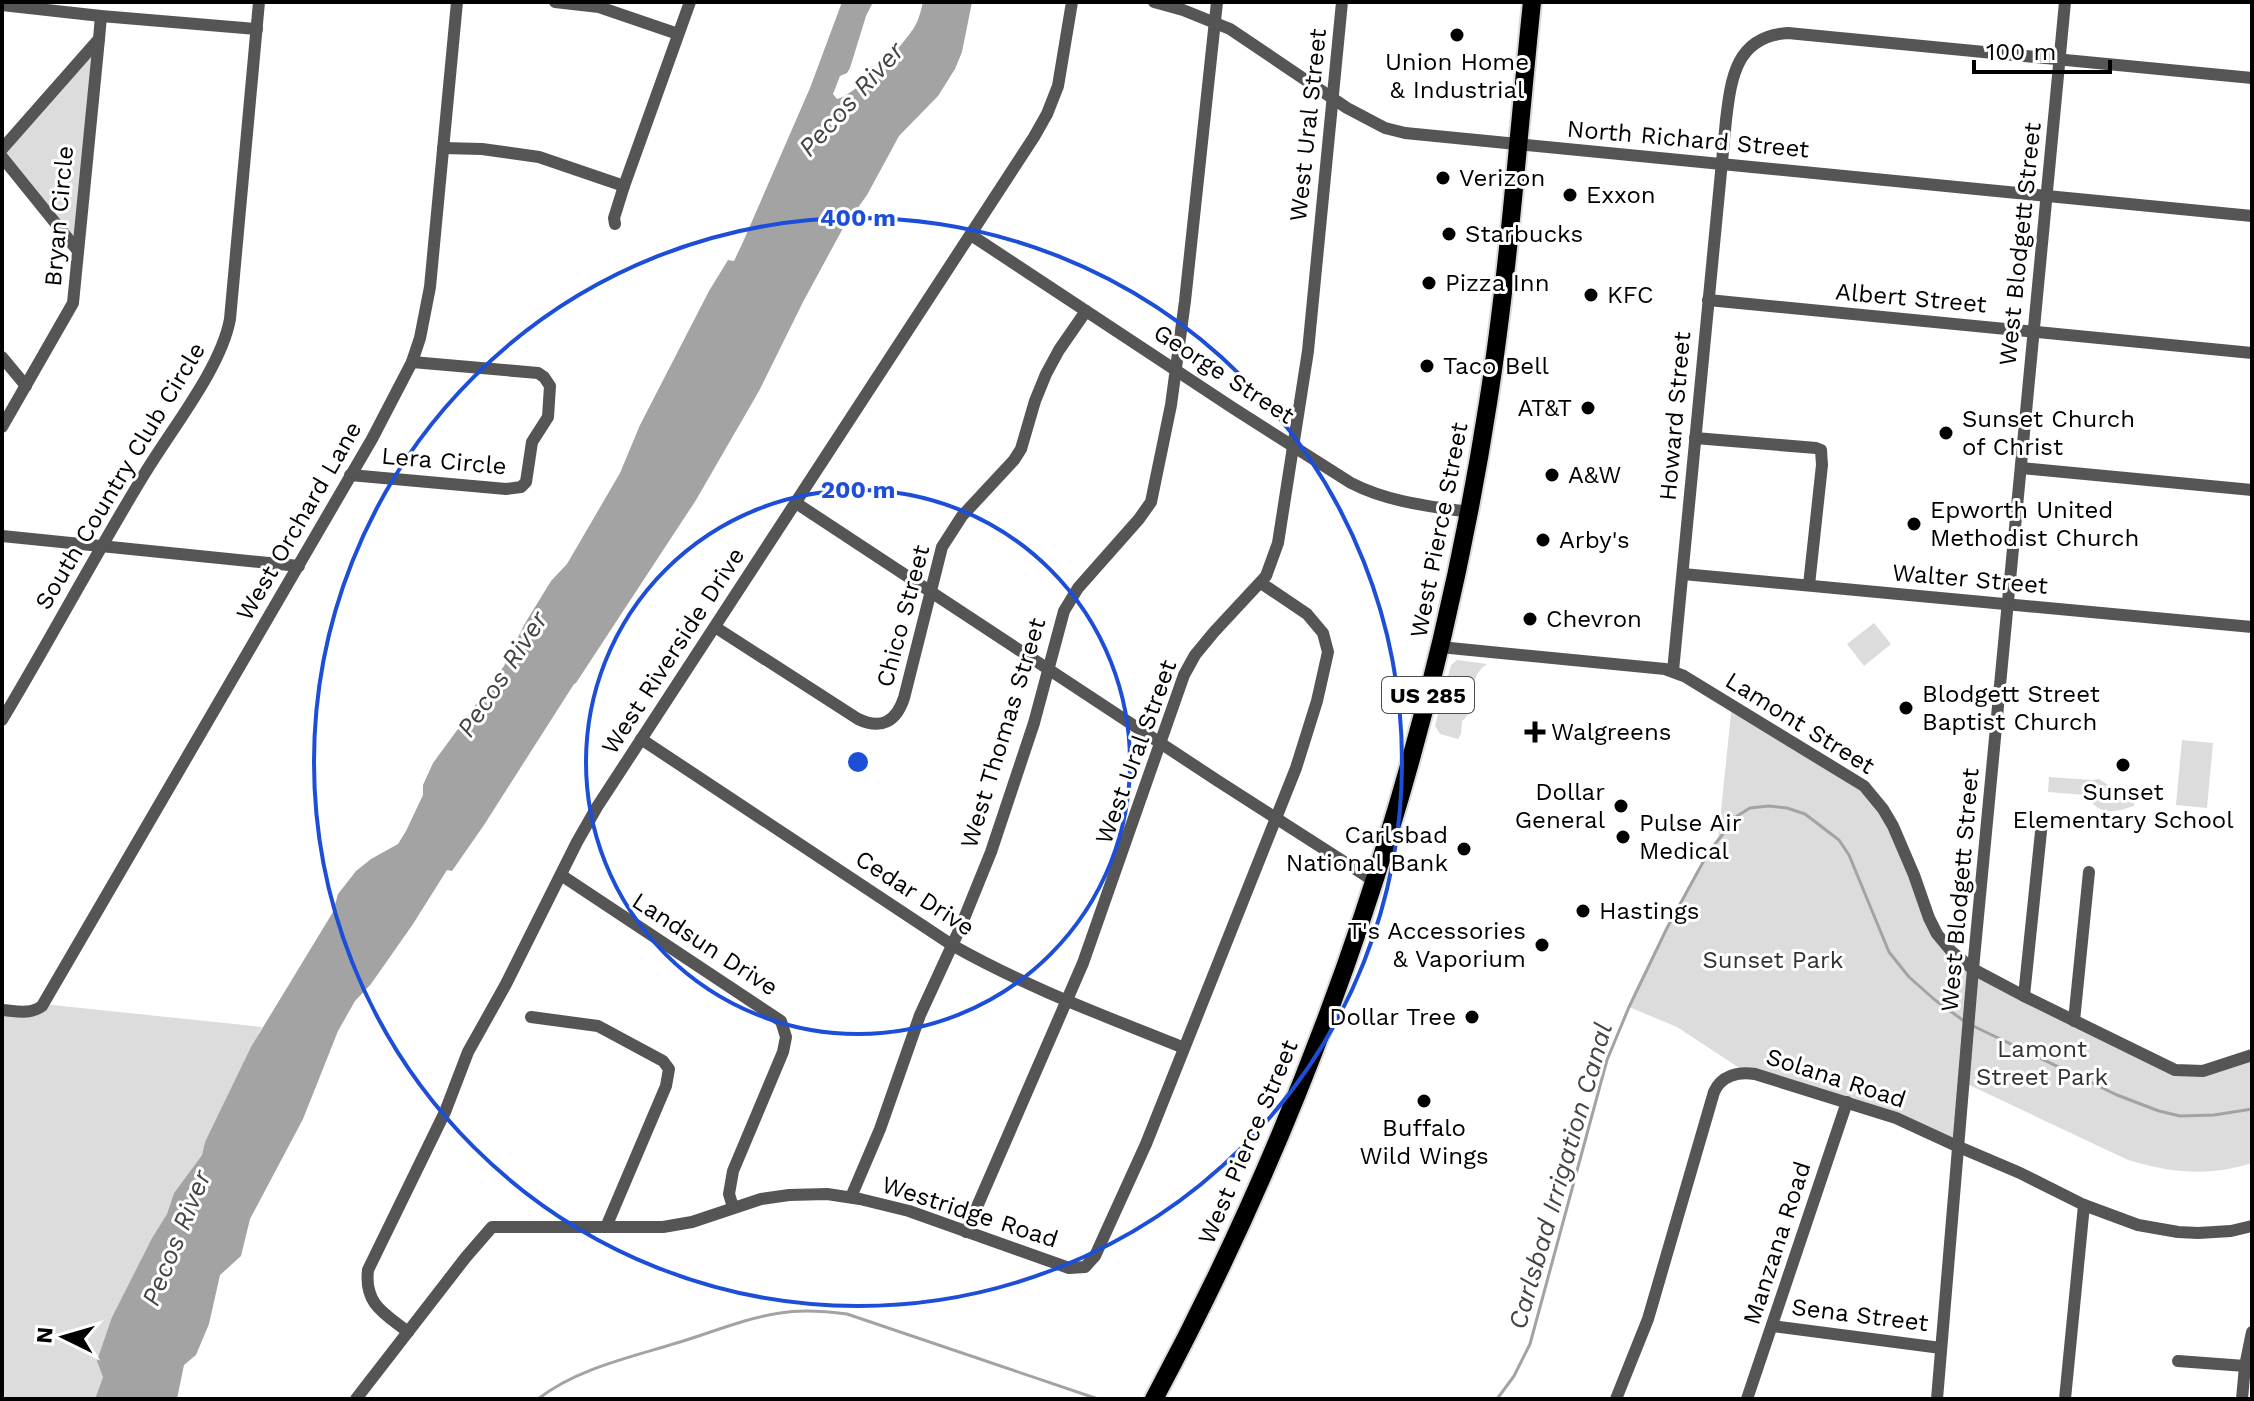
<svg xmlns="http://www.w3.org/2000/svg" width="2254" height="1401" font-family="'Work Sans',sans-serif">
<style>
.green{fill:#dcdcdc}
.water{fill:#a3a3a3}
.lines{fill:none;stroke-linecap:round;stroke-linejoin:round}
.stream{stroke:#a3a3a3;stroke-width:3}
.highway-casing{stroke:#dbdbdb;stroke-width:22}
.minor{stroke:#555;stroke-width:12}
.highway{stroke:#000;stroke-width:18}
.ring{fill:none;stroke:#1d4ed8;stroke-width:4}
.poi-dot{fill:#000;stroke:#fff;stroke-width:3}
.labels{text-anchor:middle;stroke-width:6;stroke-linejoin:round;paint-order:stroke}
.shield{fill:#fff;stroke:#4c4c4c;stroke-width:2}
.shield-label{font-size:22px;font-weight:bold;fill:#000}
.poi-label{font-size:24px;fill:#000;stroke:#fff;text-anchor:start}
.street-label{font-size:24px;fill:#000;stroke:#fff}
.park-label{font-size:24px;fill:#333;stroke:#fff}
.water-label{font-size:26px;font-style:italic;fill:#444;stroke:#fff}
.centre{fill:#1d4ed8;stroke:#fff;stroke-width:4}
.ring-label{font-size:24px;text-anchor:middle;font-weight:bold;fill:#1d4ed8;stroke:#fff;stroke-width:6;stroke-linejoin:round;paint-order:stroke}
</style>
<rect width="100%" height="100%" fill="#fff"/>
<!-- green -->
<g class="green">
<path d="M99,39l-21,212 -76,-102z"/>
<path d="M1874,623l17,21 -27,22 -17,-22z"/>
<path d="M1457,660l30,4c-24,16 -5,41 -25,57l-1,13 -3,5 -18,-5 -5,-8 16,-61z"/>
<path d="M1732,704l132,82 50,89 38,77 223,118 77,-15v108c-45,14 -79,10 -124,-3l-163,-77 -6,64 -63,-29 -149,-45 -70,-46 -48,-20 38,-79 31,-59 20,-29z"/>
<path d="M2182,740l31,3 -6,65 -31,-3z"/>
<path d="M2049,777l43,3 7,-1 14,9 23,2 -2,16c-22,7 -34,10 -48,-11l-38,-3z"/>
<path d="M43,1004l219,23 -57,115 -3,13 -28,38 -7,21 -15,24 -40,79 -9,60 -8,22h-93v-389z"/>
</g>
<!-- water -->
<path class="water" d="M842,2h31l-7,14 -16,52 -3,5 -7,3 -7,18 4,5c19,-4 68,-55 78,-73 4,-7 6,-16 8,-24h49l-10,50 -7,17 -17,27 -39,40 -32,59 -25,35 -39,72 -44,89 -63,109 -120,183 -2,1 -90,141 -32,46 -5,-1 -34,54 -42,60 -16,17 -17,30 -35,88 -53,100 -9,37 -21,19 -11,49 -13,31 -12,10 -7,34h-82l8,-22 -6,-16 15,-44 40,-79 15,-24 7,-21 28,-38 3,-13 46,-95 82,-135 5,-18 18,-23 15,-12 27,-15 8,-13 17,-36v-10l10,-22 71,-97 20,-41 27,-44 16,-17 53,-91 20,-48 69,-134 19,-31 6,1 9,-19 67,-154z"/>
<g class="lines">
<!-- stream -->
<g class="stream">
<path d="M1971,1025l146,70 42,16 21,5 34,-1 38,-6"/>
<path d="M538,1399c40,-31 94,-42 142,-57 33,-10 66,-24 100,-29 23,-4 45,-2 67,1l251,85"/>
<path d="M1497,1399l17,-23 16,-32 77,-284 22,-53 38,-79 41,-75 29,-37 13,-8 19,-2 18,2 18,6 34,26 10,15 40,97 20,25 26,23 29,21"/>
</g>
<!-- highway casing -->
<g class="highway-casing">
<path id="highway" d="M1154,1399c166,-309 280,-649 334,-996 21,-133 30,-267 44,-401"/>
</g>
<!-- minor -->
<g class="minor">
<path d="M555,2l44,5 79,27"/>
<path d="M1154,2l29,8 47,19 117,79 38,20 20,5 847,83"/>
<path d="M2,5l99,11 156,13"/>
<path d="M443,148l39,1 57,8 85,29"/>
<path d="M2,149l97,-110 2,-23"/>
<path d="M2,157l76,94"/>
<path d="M615,224l-1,-6 10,-32 66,-184"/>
<path d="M971,235l262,173 118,75c37,19 77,23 118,29"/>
<path d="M1708,300l544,53"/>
<path d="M2,357l24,29"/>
<path d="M2,427l71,-124 26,-264"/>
<path d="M1695,438l121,10 5,2 1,15 -13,120"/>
<path d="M2021,468l231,22"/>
<path d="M350,475l156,14 15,-2 5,-5 6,-40 16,-25 2,-31 -6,-9 -6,-4 -126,-11"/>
<path d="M796,503l422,278 156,100"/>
<path d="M2,536l297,30"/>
<path d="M1683,574l569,53"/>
<path d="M715,627l143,92c23,11 38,3 46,-21l38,-151 20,-31 52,-56 7,-11 14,-48 11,-27 13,-24 27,-39"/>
<path d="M1440,647l225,22 19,7 180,110 19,23 10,17 21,49 15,43 8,16 15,18 21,17 51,27 151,74 28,1 49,-16"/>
<path d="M1673,671l53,-551c5,-42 10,-84 62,-87l464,45"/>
<path d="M2,720c48,-80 92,-163 140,-242 27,-46 79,-109 88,-159l29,-317"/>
<path d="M641,739l311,206c74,42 153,71 232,103"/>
<path d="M561,875l220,146 5,16 -3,15 -50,119 -4,23 4,13"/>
<path d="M2024,996l18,-174"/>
<path d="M2,1010c14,1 28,5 40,-4l330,-567 40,-77 8,-24 10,-51 27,-285"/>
<path d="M531,1017l67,9 65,35 6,8 -3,17 -60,141"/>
<path d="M2074,1021l15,-149"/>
<path d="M851,1197l29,-68 40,-114 41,-89 30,-74 43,-129 30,-112 14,-23 61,-69 12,-17 20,-97 14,-104 32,-299"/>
<path d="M966,1232l117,-269 101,-288 11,-20 19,-23 52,-56 12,-33 30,-192 34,-349"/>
<path d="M1772,1326l169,22"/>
<path d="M408,1332c-24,-19 -44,-28 -40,-62l77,-158 23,-60 38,-68 71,-142 20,-35 437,-670 13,-23 11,-28 14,-84"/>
<path d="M2178,1361l67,5"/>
<path d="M356,1399l110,-142 26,-30h171l29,-5 69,-23 28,-4 38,-1 33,5 49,12 160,57 16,-1 10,-11 51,-112 150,-376 21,-67 11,-49 -5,-19 -16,-19 -46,-31"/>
<path d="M1616,1399l32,-80 66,-227c7,-16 24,-21 41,-18l141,44 63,29 61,26 64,32 54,20 40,7 20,1 33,-2 21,-5"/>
<path d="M1747,1399l100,-297"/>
<path d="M1937,1399l36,-430 92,-967"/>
<path d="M2065,1399l19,-194"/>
<path d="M2242,1399l3,-33 7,-34"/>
</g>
<!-- highway -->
<use href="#highway" class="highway"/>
</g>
<!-- distance rings -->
<g class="ring">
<circle cx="858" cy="762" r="272"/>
<circle cx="858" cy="762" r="544"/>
</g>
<!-- markers -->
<g class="poi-dot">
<circle cx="1457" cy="35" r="8"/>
<circle cx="1443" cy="178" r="8"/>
<circle cx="1570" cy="195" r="8"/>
<circle cx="1449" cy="234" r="8"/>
<circle cx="1429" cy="283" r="8"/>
<circle cx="1591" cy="295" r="8"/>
<circle cx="1427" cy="366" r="8"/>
<circle cx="1588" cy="408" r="8"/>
<circle cx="1946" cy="433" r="8"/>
<circle cx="1552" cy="475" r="8"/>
<circle cx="1914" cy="524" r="8"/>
<circle cx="1543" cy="540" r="8"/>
<circle cx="1530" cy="619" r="8"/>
<circle cx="1906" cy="708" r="8"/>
<path d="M1531 720h8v8h8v8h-8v8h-8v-8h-8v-8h8z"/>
<circle cx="2123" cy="765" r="8"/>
<circle cx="1621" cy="806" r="8"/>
<circle cx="1623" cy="837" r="8"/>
<circle cx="1464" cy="849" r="8"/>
<circle cx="1583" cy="911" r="8"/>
<circle cx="1542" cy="945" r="8"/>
<circle cx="1472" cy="1017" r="8"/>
<circle cx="1424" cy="1101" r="8"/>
</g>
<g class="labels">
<!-- shield labels -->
<rect class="shield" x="1382" y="677" width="92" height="36" rx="6"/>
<g class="shield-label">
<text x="1428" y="703">US 285</text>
</g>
<!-- poi labels -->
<g class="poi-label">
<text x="1457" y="70" text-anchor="middle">Union Home<tspan x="1457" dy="28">&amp; Industrial</tspan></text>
<text x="1459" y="186">Verizon</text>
<text x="1586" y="203">Exxon</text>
<text x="1465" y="242">Starbucks</text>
<text x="1445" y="291">Pizza Inn</text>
<text x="1607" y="303">KFC</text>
<text x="1443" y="374">Taco Bell</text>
<text x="1572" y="416" text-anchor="end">AT&amp;T</text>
<text x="1962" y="427">Sunset Church<tspan x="1962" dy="28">of Christ</tspan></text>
<text x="1568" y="483">A&amp;W</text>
<text x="1930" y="518">Epworth United<tspan x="1930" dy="28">Methodist Church</tspan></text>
<text x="1559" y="548">Arby's</text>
<text x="1546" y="627">Chevron</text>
<text x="1922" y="702">Blodgett Street<tspan x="1922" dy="28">Baptist Church</tspan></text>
<text x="1551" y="740">Walgreens</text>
<text x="1605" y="800" text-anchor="end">Dollar<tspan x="1605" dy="28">General</tspan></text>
<text x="2123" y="800" text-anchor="middle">Sunset<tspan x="2123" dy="28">Elementary School</tspan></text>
<text x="1639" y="831">Pulse Air<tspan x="1639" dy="28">Medical</tspan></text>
<text x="1448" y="843" text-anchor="end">Carlsbad<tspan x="1448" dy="28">National Bank</tspan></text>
<text x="1599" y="919">Hastings</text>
<text x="1526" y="939" text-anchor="end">T's Accessories<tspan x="1526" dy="28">&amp; Vaporium</tspan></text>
<text x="1456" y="1025" text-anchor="end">Dollar Tree</text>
<text x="1424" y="1136" text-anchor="middle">Buffalo<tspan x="1424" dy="28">Wild Wings</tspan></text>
</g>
<!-- street labels -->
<g class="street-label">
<text transform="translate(1308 125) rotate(-84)" y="8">West Ural Street</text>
<text transform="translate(1688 139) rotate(5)" y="8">North Richard Street</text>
<text transform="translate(59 216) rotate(-85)" y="8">Bryan Circle</text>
<text transform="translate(2020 244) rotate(-84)" y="8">West Blodgett Street</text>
<text transform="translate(1911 298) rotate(5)" y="8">Albert Street</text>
<text transform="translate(1224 374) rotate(33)" y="8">George Street</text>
<text transform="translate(1675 416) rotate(-85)" y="8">Howard Street</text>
<text transform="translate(444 461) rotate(5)" y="8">Lera Circle</text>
<text transform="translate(120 476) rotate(-59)" y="8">South Country Club Circle</text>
<text transform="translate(299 521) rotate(-60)" y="8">West Orchard Lane</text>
<text transform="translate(1439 530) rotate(-79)" y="8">West Pierce Street</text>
<text transform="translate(1970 579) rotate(5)" y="8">Walter Street</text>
<text transform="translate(903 616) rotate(-75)" y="8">Chico Street</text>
<text transform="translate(673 651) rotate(-57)" y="8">West Riverside Drive</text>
<text transform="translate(1800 723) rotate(32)" y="8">Lamont Street</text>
<text transform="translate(1003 733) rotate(-73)" y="8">West Thomas Street</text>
<text transform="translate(1136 752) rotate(-70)" y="8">West Ural Street</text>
<text transform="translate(1960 890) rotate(-85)" y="8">West Blodgett Street</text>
<text transform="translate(915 893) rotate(33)" y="8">Cedar Drive</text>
<text transform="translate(705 944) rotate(33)" y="8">Landsun Drive</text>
<text transform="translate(1836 1078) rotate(18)" y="8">Solana Road</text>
<text transform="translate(1248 1142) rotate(-67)" y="8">West Pierce Street</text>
<text transform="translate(970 1212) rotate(18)" y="8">Westridge Road</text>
<text transform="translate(1777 1243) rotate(-72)" y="8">Manzana Road</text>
<text transform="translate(1860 1315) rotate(7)" y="8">Sena Street</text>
</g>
<!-- park labels -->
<g class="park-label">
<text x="1773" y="968">Sunset Park</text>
<text x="2042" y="1057">Lamont<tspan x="2042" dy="28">Street Park</tspan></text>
</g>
<!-- water labels -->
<g class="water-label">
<text transform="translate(851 99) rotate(-48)" y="9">Pecos River</text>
<text transform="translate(502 674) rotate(-57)" y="9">Pecos River</text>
<text transform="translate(1560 1176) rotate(-74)" y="9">Carlsbad Irrigation Canal</text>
<text transform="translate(176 1238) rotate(-68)" y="9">Pecos River</text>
</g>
</g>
<circle cx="858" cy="762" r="12" class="centre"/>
<g class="ring-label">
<text x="858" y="226">400 m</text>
<text x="858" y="498">200 m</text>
</g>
<!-- border -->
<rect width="2254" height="1401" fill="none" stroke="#000000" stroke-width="8"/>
<!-- north arrow -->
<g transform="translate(64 1337) rotate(275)" stroke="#ffffff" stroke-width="6" paint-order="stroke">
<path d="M0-6L14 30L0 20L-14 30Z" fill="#000000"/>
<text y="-12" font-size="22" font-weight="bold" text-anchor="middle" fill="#000000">N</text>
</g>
<!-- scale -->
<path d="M1974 60v12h136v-12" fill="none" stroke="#000000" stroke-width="4"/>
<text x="1986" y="60" font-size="24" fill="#000000" stroke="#ffffff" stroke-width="6" paint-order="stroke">100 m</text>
</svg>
